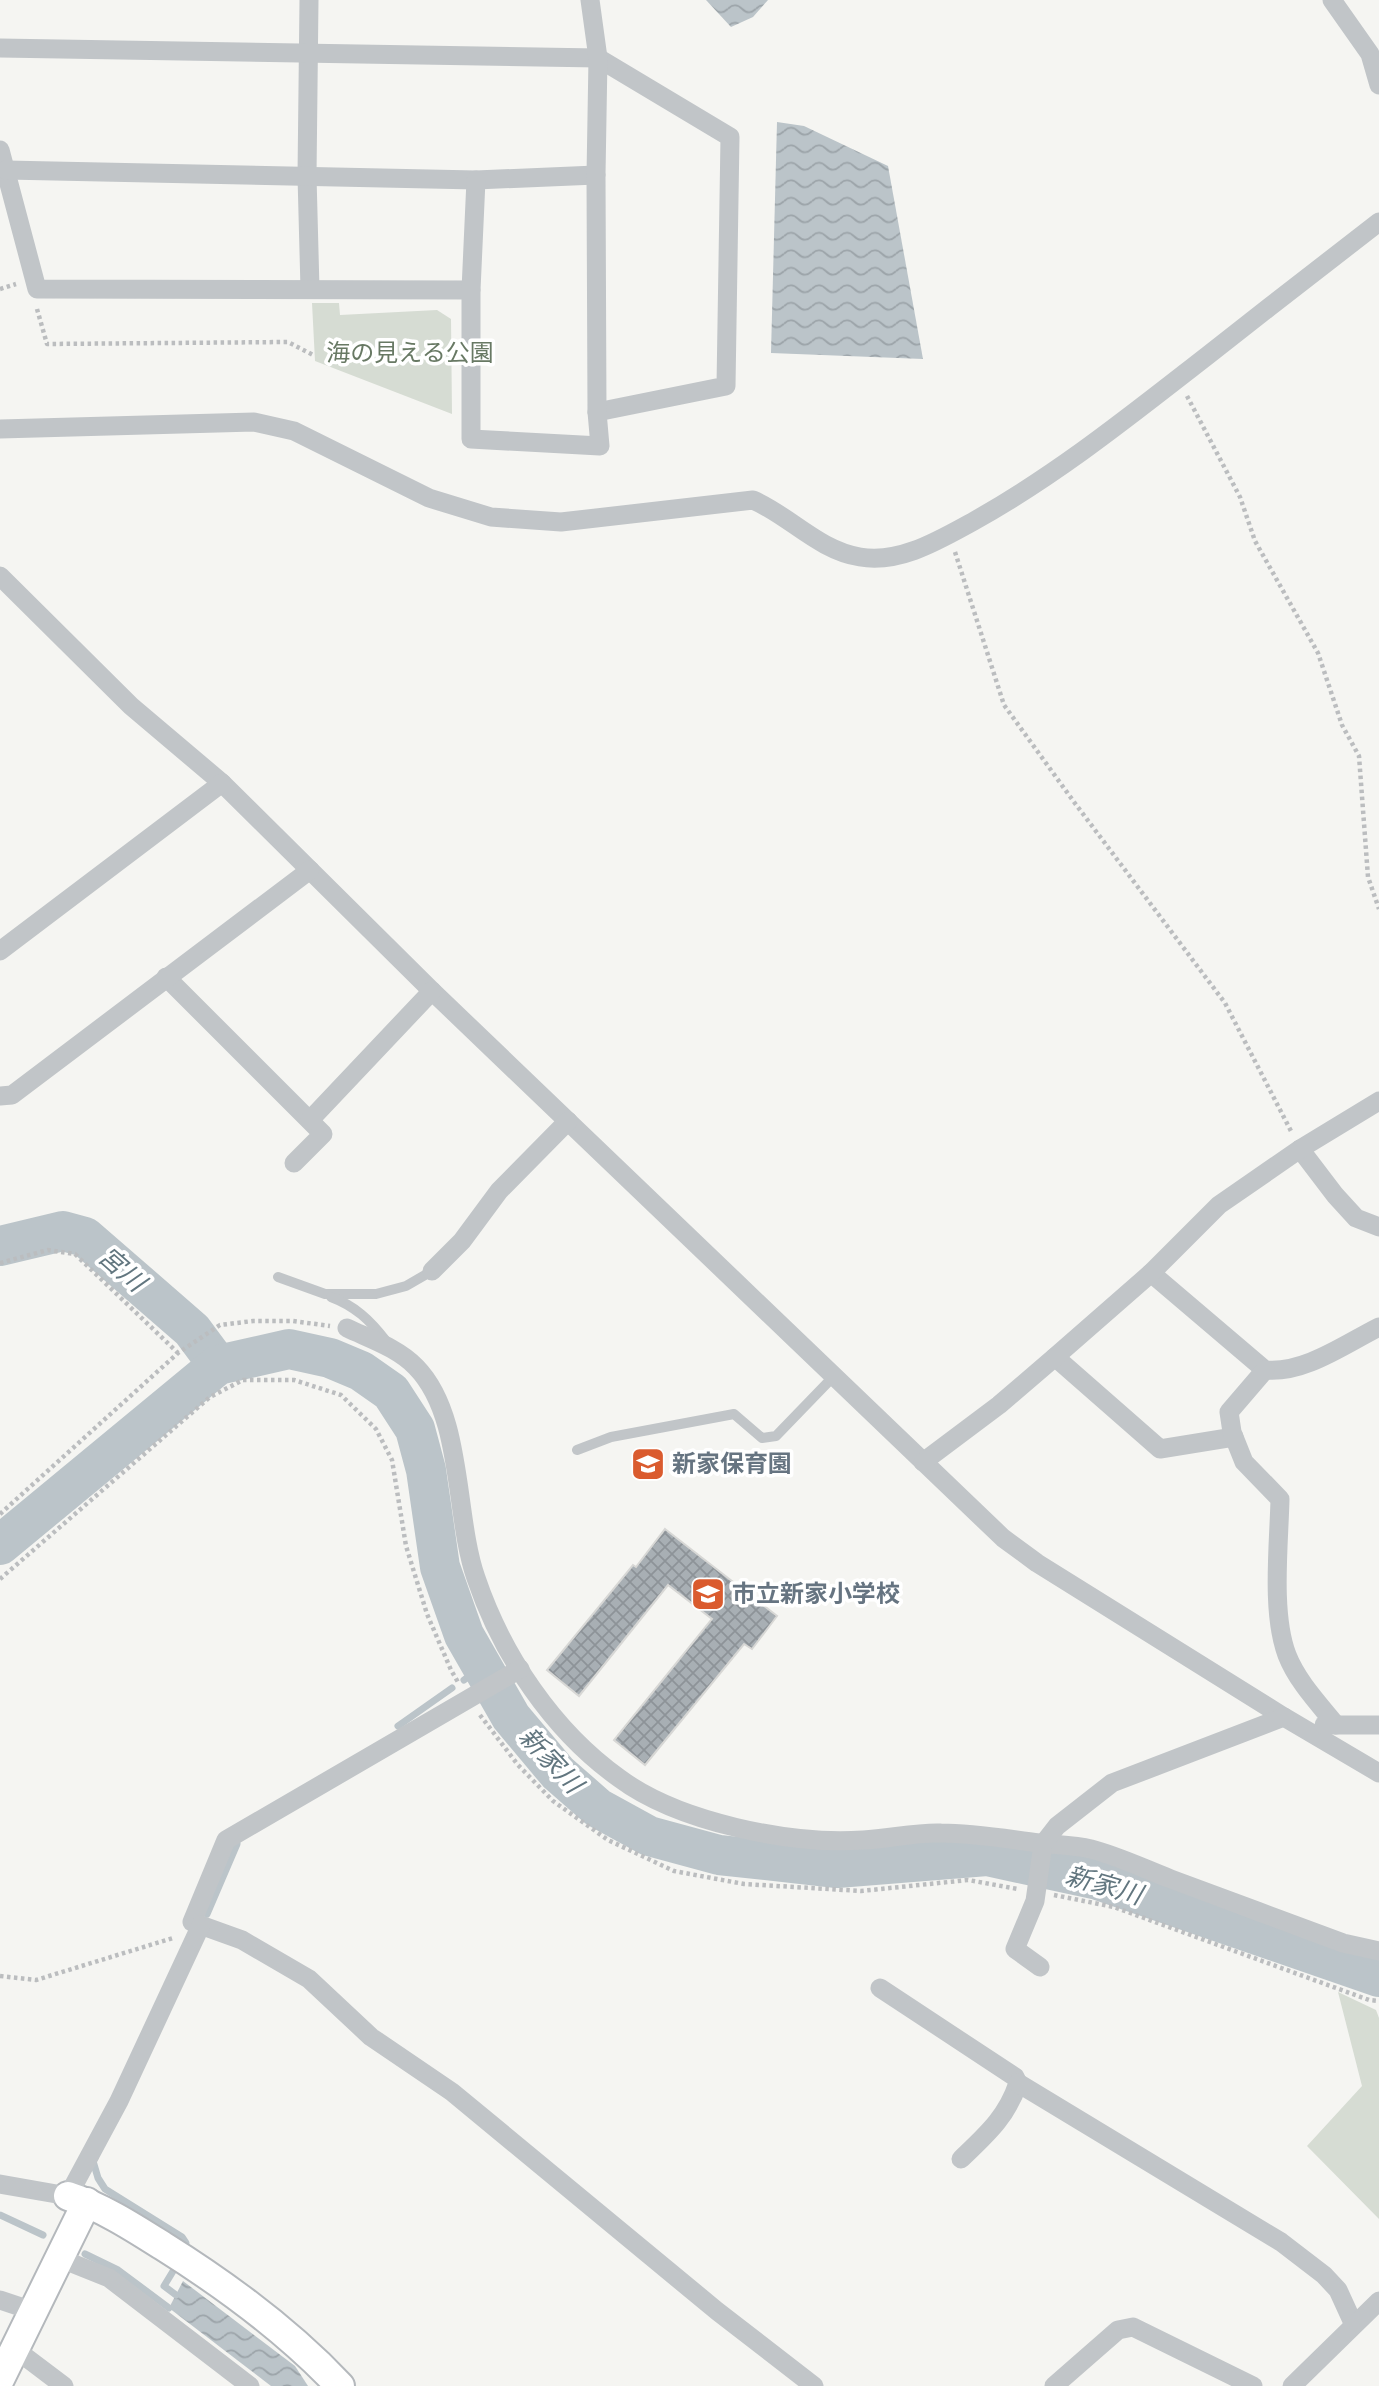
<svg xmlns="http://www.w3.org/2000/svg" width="1379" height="2386" font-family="Cabin,'Noto Sans JP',sans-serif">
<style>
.green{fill:#d6dcd3}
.water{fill:url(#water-waves)}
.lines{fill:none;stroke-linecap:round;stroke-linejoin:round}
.stream{stroke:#bbc4c9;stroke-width:7}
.river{stroke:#bbc4c9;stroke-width:40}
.building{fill:url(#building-cross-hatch);stroke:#d7d7d5;stroke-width:2}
.secondary-casing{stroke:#b4b8bc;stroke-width:32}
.path{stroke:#bbbdbf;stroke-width:4.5;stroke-dasharray:3.5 3.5;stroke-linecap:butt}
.lane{stroke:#c1c5c8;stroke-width:10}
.street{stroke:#c1c5c8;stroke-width:19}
.secondary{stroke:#fff;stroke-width:28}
.labels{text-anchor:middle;stroke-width:7;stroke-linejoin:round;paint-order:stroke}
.park-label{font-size:24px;fill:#687964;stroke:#fff}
.poi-label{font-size:24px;font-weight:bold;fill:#667481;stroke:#fff;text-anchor:start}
.water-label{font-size:26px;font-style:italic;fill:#62767f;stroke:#fff}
</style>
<defs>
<pattern id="water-waves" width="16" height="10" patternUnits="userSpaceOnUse" patternTransform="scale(1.75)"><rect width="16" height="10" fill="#bbc4c9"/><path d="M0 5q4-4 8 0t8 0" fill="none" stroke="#9ca4a9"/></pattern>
<pattern id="building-cross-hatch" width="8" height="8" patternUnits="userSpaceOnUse" patternTransform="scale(1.75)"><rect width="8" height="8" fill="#a8afb4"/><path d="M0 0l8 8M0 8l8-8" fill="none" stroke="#8d9398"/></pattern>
</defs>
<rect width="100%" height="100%" fill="#f5f5f2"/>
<!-- green -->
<g class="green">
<path d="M312,303h27l1,12 97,-5 14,9 1,95 -137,-53z"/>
<path d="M1338,1992l38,18 3,8v201l-72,-73 55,-60z"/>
</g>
<!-- water -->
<g class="water">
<path d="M706,0h62l-15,17 -22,10z"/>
<path d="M777,122l27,4 84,40 35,193 -152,-6z"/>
<path d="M183,2281l112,85 13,20h-37l-102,-78z"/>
</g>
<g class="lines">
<!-- stream -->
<g class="stream">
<path d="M464,1680l17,-13"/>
<path d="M398,1726l54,-38"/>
<path d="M207,1914l30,-70"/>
<path d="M95,2158l-2,3 5,17 7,11 77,48 4,6 -2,10"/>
<path d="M0,2215l43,20"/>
<path d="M85,2254l33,16 51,38"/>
<path d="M176,2295l-12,-9 14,-23"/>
</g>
<!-- river -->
<g class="river">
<path d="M0,1246l63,-15 22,6 107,93 26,35"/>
<path d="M0,1545l218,-180 71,-16 41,9 31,13 30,21 24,37 11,41 14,97 24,68 47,82 47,56 40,35 51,28 70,19 118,13 150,-12 111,24 281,97"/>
</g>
</g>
<!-- building -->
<path class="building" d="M665,1529l112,87 -25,33 -8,-5 -99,121 -31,-25 98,-121 -44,-34 -89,111 -32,-26 86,-105 3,2z"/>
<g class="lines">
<!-- secondary casing -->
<g class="secondary-casing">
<g id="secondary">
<path d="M68,2196c34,11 65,31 95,50 64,40 125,85 177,140"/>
<path d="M0,2379l87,-177"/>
</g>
</g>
<!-- path -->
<g class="path">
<path d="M0,289l16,-5"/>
<path d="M37,309l10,35 241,-2 27,14"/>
<path d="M1187,396l53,101 15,44 63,112 24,72 17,31 9,121 11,32"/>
<path d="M955,552l49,153 70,97 151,201 67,130"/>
<path d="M0,1263l48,-13 27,4 103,99"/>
<path d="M0,1514l178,-161 42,-28 33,-4h40l37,5"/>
<path d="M0,1579l210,-182 33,-17h51l47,15 35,34 16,31 14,86 21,68 24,56 8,14"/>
<path d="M480,1715l38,50 35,36 55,39 66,31 70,13 117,7 107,-11 50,9"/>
<path d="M1054,1895l60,12 255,93 10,1"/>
<path d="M0,1976l36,4 137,-42"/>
</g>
<!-- lane -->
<g class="lane">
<path d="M278,1277l47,17h51l30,-8 26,-15"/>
<path d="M331,1297c24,9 39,23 55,44"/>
<path d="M577,1450l34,-13 123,-23 28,24 14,-2 58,-60"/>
</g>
<!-- street -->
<g class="street">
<path d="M309,0l-2,176 3,113"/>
<path d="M1332,0l38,54 9,31"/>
<path d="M0,48l598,10 132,79 -4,249 -129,26"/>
<path d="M0,150l37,139 434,1"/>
<path d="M6,170l470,10 120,-5"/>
<path d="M476,180l-5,110v149l129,7 -3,-34 -1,-237 2,-117 -8,-58"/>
<path d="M0,429l254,-7 40,9 135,67 62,19 70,5 192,-22c37,16 65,50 107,57 40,7 79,-17 114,-36 84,-47 157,-106 233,-165 57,-45 115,-90 172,-134"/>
<path d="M0,576l131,130 91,77 210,208 571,547 34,25 247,154 95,56"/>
<path d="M0,951l222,-168"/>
<path d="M166,977l157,157 -29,29"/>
<path d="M0,1096l12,-1 298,-225"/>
<path d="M310,1120l122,-129"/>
<path d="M1300,1149l35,46 21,23 23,9"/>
<path d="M432,1271l30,-30 37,-50 69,-70"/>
<path d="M1151,1273l114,97c39,4 80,-26 114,-43"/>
<path d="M347,1328c23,11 51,20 69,39 48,49 38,148 60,211 26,77 77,153 143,200 59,44 171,67 244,62 26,-1 52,-8 78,-7 33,0 66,6 98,10 17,2 35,2 52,6 27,7 54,20 80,30 57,21 115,43 172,64l36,8"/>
<path d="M1055,1357l105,92 74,-12"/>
<path d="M1265,1370l-36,42 3,20 12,30 36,37c-1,45 -9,114 7,156 10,26 32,49 49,70"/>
<path d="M923,1462l76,-57 56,-48 96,-84 68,-68 81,-56 79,-48"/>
<path d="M520,1669l-294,171 -34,82 50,18 67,39 62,58 81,55 265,219 97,75"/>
<path d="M1324,1725h55"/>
<path d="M1040,1967l-25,-18 20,-48 8,-57 14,-18 55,-43 172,-66"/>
<path d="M880,1988l135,89 3,6c-11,34 -32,52 -57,76"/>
<path d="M1018,2083l263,159 43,33 14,15 16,35"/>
<path d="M0,2184l68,12 51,-95 82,-176"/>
<path d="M59,2258l50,20 141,108"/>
<path d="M0,2300l33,11"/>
<path d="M15,2349l49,37"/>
<path d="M1054,2386l64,-56 15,-3 120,59"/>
<path d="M1292,2386l87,-85"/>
</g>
<!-- secondary -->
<use href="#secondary" class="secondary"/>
</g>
<!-- icons -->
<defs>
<g id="school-square" transform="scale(1.75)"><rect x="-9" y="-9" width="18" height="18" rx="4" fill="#da5b2e" stroke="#fff"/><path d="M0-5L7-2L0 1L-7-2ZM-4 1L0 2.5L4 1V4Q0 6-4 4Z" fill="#fff"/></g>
</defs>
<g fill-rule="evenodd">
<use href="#school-square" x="648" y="1464"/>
<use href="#school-square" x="708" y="1594"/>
</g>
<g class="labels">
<!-- park labels -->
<g class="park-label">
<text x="410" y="361">海の見える公園</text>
</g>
<!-- poi labels -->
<g class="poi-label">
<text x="672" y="1472">新家保育園</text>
<text x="732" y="1602">市立新家小学校</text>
</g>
<!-- water labels -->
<g class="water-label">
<text transform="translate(122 1269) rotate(41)" y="9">宮川</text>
<text transform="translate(551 1760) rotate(47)" y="9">新家川</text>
<text transform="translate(1104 1885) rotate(16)" y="9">新家川</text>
</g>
</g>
</svg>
